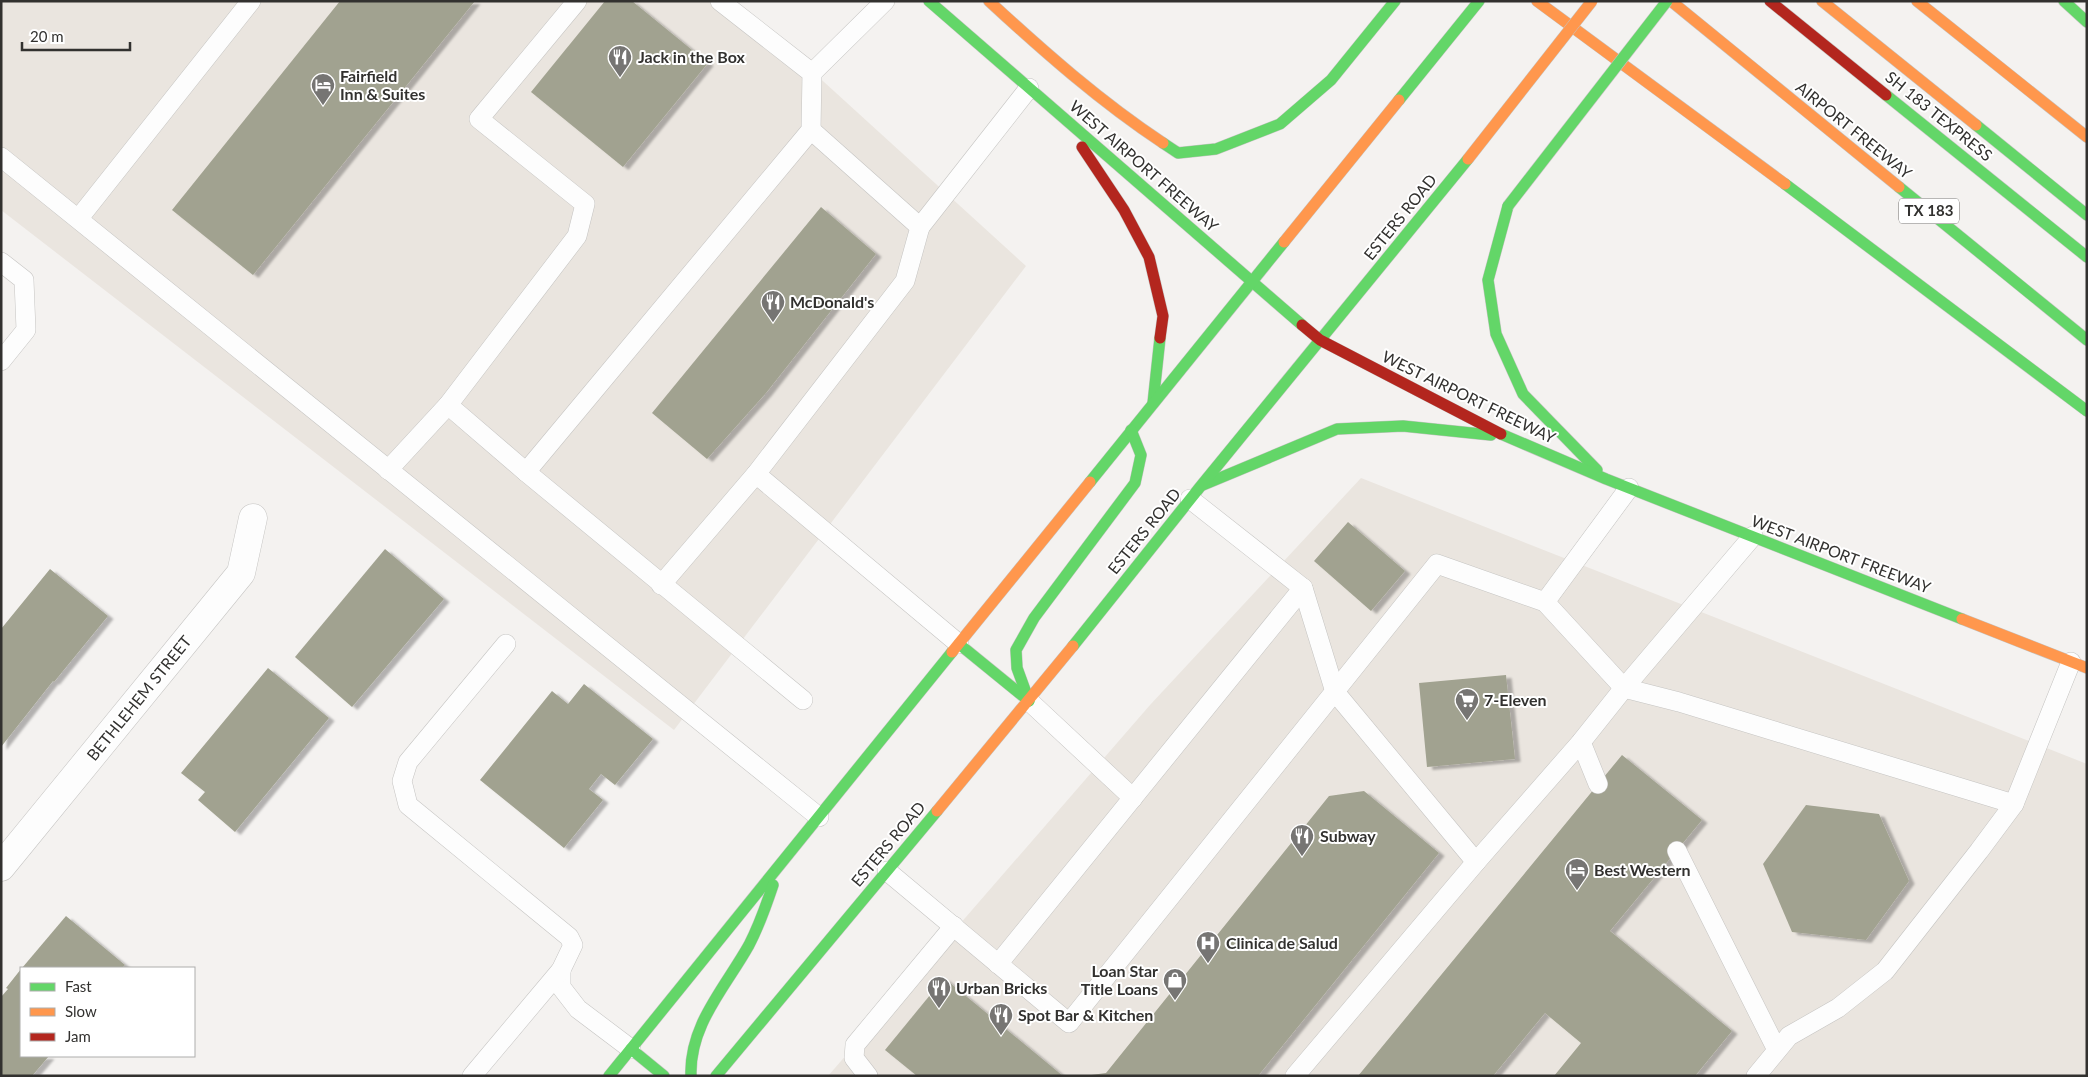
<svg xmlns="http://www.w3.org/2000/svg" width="2088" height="1077" font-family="Lato,sans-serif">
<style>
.built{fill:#eae5df}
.building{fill:#a1a290;filter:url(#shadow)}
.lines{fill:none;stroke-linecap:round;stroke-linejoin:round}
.lane-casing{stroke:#c5c4c2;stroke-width:20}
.street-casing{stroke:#c5c4c2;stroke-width:29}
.fast-casing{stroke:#c5c4c2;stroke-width:12}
.slow-casing{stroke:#c5c4c2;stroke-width:12}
.jam-casing{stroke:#c5c4c2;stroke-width:12}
.lane{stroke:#fdfdfd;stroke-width:19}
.street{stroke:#fdfdfd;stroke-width:28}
.fast{stroke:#63d668;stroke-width:11}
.slow{stroke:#ff974d;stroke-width:11}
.jam{stroke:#b3261e;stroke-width:11}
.fast-bridge-casing{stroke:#c5c4c2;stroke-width:12;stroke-linecap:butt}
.slow-bridge-casing{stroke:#c5c4c2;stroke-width:12;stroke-linecap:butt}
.fast-bridge{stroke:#63d668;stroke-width:11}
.slow-bridge{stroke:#ff974d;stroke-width:11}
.labels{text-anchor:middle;stroke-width:4;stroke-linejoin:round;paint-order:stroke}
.shield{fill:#fff;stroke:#706f6d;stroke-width:1}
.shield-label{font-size:15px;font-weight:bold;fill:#32312f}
.poi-label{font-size:16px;font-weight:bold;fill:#32312f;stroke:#fff;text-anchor:start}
.street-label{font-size:16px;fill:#32312f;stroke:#fff}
</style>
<defs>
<filter id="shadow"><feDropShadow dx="5.5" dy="3" stdDeviation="1" flood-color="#0004"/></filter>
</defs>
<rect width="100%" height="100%" fill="#f4f2f0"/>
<!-- built -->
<g class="built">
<path d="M1,1h734l291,265 -352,464 -673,-520z"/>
<path d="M1361,478l726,286v312h-1259l322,-371z"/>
</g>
<!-- building -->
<g class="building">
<path d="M340,1h135l-222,274 -81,-65z"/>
<path d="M605,1h27l76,62 -85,104 -92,-75z"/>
<path d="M821,207l55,47 -110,139 -59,66 -55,-46z"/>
<path d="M1348,522l57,49 -34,40 -57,-50z"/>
<path d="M385,549l59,50 -92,108 -57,-50z"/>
<path d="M50,569l58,47 -54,66 -1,-1 -52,66v-118z"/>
<path d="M268,668l61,50 -94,114 -37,-32 7,-8 -24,-19z"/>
<path d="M1506,675l9,84 -88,8 -8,-84z"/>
<path d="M584,684l69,55 -38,46 -14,-11 -12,15 14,11 -39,48 -84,-68 72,-89 16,13z"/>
<path d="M1622,755l80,65 -92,111 122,100 -37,45h-141l27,-33 -36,-30 -52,63h-135z"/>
<path d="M1364,791l75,62 -181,223h-174l22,-3 223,-277z"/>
<path d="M1806,805l73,9 30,67 -43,59 -74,-8 -29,-68z"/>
<path d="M66,916l59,49 -3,3h-100z"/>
<path d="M21,969v87h28l-17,20h-31v-79l7,-8 -2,-1z"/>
<path d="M944,978l119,98h-146l-32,-26z"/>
</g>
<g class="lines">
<!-- lane casing -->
<g class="lane-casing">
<g id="lane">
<path d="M812,73l73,-72"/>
<path d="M1,157l818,660"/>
<path d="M79,218l172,-217"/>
<path d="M920,227l109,-139"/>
<path d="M1,262l23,18 2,50 -25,31"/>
<path d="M448,405l78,67 277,228"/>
<path d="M388,470l60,-65 129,-169 8,-32 -106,-85 98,-118"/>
<path d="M526,472l285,-342 1,-57 -92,-72"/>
<path d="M756,474l203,170"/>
<path d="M1190,499l113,89 32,104 141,170"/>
<path d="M661,585l95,-111 149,-193 15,-54 -109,-97"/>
<path d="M1545,602l84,-114"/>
<path d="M1029,701l104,97"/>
<path d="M1581,742l17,42"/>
<path d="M1677,851l100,199"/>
<path d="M887,871l182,152 368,-459 108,38 79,86 55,14 335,102"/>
<path d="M998,964l305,-376"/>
<path d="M561,970v17l17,22 53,40"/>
<path d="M472,1076l89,-106 12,-25 -4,-8 -161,-132 -6,-24 6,-19 98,-118"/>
<path d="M868,1076l-14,-18 1,-13 99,-119"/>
<path d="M1295,1076l181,-214 105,-120 43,-54 129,-152"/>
<path d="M1756,1076l33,-40 49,-28 47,-37 94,-120 35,-47 57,-142"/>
</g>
</g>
<!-- street casing -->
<g class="street-casing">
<path id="street" d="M1,867l240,-294 12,-55"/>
</g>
<!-- fast casing -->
<g class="fast-casing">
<g id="fast">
<path d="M929,1l373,324"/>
<path d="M2064,1l23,21"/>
<path d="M1886,95l201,162"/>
<path d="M1399,100l80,-99"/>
<path d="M1976,125l111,90"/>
<path d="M1163,143l15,10 38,-4 64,-25 51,-44 64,-79"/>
<path d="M1785,184l302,227"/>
<path d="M1899,187l188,153"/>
<path d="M1508,206l-20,74 8,54 27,60 74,76"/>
<path d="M1153,403l7,-65"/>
<path d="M1501,434l105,45 356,140"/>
<path d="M1090,482l194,-240"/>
<path d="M1203,485l134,-56 66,-3 88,9"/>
<path d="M959,644l70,57"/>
<path d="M1073,646l127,-159 268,-328"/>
<path d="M1029,701l-12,-33 -1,-18 18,-32 101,-135 6,-28 -10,-25"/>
<path d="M631,1049l33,27"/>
<path d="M609,1076l343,-424"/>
<path d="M691,1076c-2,-51 34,-88 58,-131 10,-19 17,-39 24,-60"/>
<path d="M716,1076l221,-265"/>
</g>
</g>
<!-- slow casing -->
<g class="slow-casing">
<g id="slow">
<path d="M989,1c54,50 112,101 174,142"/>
<path d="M1537,1l248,183"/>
<path d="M1671,1l228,186"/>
<path d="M1822,1l154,124"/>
<path d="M1917,1l170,136"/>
<path d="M1284,242l115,-142"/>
<path d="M1962,619l125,49"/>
<path d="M952,652l138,-170"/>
<path d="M937,811l136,-165"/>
</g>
</g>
<!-- jam casing -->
<g class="jam-casing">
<g id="jam">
<path d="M1770,1l116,94"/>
<path d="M1082,147l42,63 25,47 14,59 -3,22"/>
<path d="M1302,325l18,15 181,94"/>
</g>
</g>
<!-- lane -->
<use href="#lane" class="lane"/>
<!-- street -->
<use href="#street" class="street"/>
<!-- fast -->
<use href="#fast" class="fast"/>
<!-- slow -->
<use href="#slow" class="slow"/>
<!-- jam -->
<use href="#jam" class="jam"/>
<!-- fast-bridge casing -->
<g class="fast-bridge-casing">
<path id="fast-bridge" d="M1508,206l159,-205"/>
</g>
<!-- slow-bridge casing -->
<g class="slow-bridge-casing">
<path id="slow-bridge" d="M1468,159l124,-158"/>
</g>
<!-- fast-bridge -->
<use href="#fast-bridge" class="fast-bridge"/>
<!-- slow-bridge -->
<use href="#slow-bridge" class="slow-bridge"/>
</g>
<!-- icons -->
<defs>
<g id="restaurant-pin" transform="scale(1.25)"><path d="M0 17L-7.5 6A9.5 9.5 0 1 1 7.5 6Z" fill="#767573" stroke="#fff"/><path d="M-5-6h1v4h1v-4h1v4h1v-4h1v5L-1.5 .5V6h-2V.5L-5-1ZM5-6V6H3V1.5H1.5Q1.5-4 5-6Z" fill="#fff"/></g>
<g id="hotel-pin" transform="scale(1.25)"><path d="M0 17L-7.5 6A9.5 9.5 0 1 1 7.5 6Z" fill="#767573" stroke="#fff"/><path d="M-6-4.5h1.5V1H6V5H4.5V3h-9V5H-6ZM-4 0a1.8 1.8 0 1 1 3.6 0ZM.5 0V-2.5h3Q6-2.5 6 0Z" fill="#fff"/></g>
<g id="supermarket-pin" transform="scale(1.25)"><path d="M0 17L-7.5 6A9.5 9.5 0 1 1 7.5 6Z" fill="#767573" stroke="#fff"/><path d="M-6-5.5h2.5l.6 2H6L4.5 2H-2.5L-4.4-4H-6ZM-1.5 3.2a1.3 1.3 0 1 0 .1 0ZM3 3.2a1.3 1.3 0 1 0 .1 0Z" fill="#fff"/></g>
<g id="hospital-pin" transform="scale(1.25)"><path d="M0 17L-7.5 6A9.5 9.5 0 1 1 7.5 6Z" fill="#767573" stroke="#fff"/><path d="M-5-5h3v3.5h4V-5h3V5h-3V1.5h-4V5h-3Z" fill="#fff"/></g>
<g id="shop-pin" transform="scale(1.25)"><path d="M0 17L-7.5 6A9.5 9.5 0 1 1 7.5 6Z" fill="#767573" stroke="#fff"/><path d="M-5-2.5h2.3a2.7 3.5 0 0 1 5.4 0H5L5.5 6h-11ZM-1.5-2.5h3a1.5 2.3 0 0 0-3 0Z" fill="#fff"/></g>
</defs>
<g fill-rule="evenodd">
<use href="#restaurant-pin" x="620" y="57"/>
<use href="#hotel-pin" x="323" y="85"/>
<use href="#restaurant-pin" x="773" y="302"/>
<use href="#supermarket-pin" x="1467" y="700"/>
<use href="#restaurant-pin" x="1302" y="836"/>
<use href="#hotel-pin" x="1577" y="870"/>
<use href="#hospital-pin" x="1208" y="943"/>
<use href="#shop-pin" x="1175" y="980"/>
<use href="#restaurant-pin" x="939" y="988"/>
<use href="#restaurant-pin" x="1001" y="1015"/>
</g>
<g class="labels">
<!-- shield labels -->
<rect class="shield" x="1899" y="198.5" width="60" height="25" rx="4"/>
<g class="shield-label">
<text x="1929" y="216">TX 183</text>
</g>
<!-- poi labels -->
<g class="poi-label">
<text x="638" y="63">Jack in the Box</text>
<text x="340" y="82">Fairfield<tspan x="340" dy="18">Inn &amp; Suites</tspan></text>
<text x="790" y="308">McDonald's</text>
<text x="1484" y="706">7-Eleven</text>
<text x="1320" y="842">Subway</text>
<text x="1594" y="876">Best Western</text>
<text x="1226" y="949">Clinica de Salud</text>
<text x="1158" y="977" text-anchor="end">Loan Star<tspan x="1158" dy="18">Title Loans</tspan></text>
<text x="956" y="994">Urban Bricks</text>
<text x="1018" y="1021">Spot Bar &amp; Kitchen</text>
</g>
<!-- street labels -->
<g class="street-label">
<text transform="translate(1939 116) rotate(39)" y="6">SH 183 TEXPRESS</text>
<text transform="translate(1854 130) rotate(39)" y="6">AIRPORT FREEWAY</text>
<text transform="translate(1144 166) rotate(41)" y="6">WEST AIRPORT FREEWAY</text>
<text transform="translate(1400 217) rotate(-51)" y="6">ESTERS ROAD</text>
<text transform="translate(1469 397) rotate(26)" y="6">WEST AIRPORT FREEWAY</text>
<text transform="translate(1144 531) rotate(-51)" y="6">ESTERS ROAD</text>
<text transform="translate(1841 554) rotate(21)" y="6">WEST AIRPORT FREEWAY</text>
<text transform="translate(139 698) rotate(-51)" y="6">BETHLEHEM STREET</text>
<text transform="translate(888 844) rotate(-50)" y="6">ESTERS ROAD</text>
</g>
</g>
<!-- border -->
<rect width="2088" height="1077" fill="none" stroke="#32312f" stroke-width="5"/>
<!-- legend -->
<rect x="20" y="967" width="175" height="90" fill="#ffffff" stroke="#adadac"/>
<rect x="30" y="983" width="25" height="8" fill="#63d668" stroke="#adadac"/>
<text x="65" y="992" font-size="15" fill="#32312f">Fast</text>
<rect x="30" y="1008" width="25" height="8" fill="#ff974d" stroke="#adadac"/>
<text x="65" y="1017" font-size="15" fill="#32312f">Slow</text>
<rect x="30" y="1033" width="25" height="8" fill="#b3261e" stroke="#adadac"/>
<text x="65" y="1042" font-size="15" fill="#32312f">Jam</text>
<!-- scale -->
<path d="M22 42v8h108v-8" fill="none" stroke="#32312f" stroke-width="2.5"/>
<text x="30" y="42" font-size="15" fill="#32312f" stroke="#ffffff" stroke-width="4" paint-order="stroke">20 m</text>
</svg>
